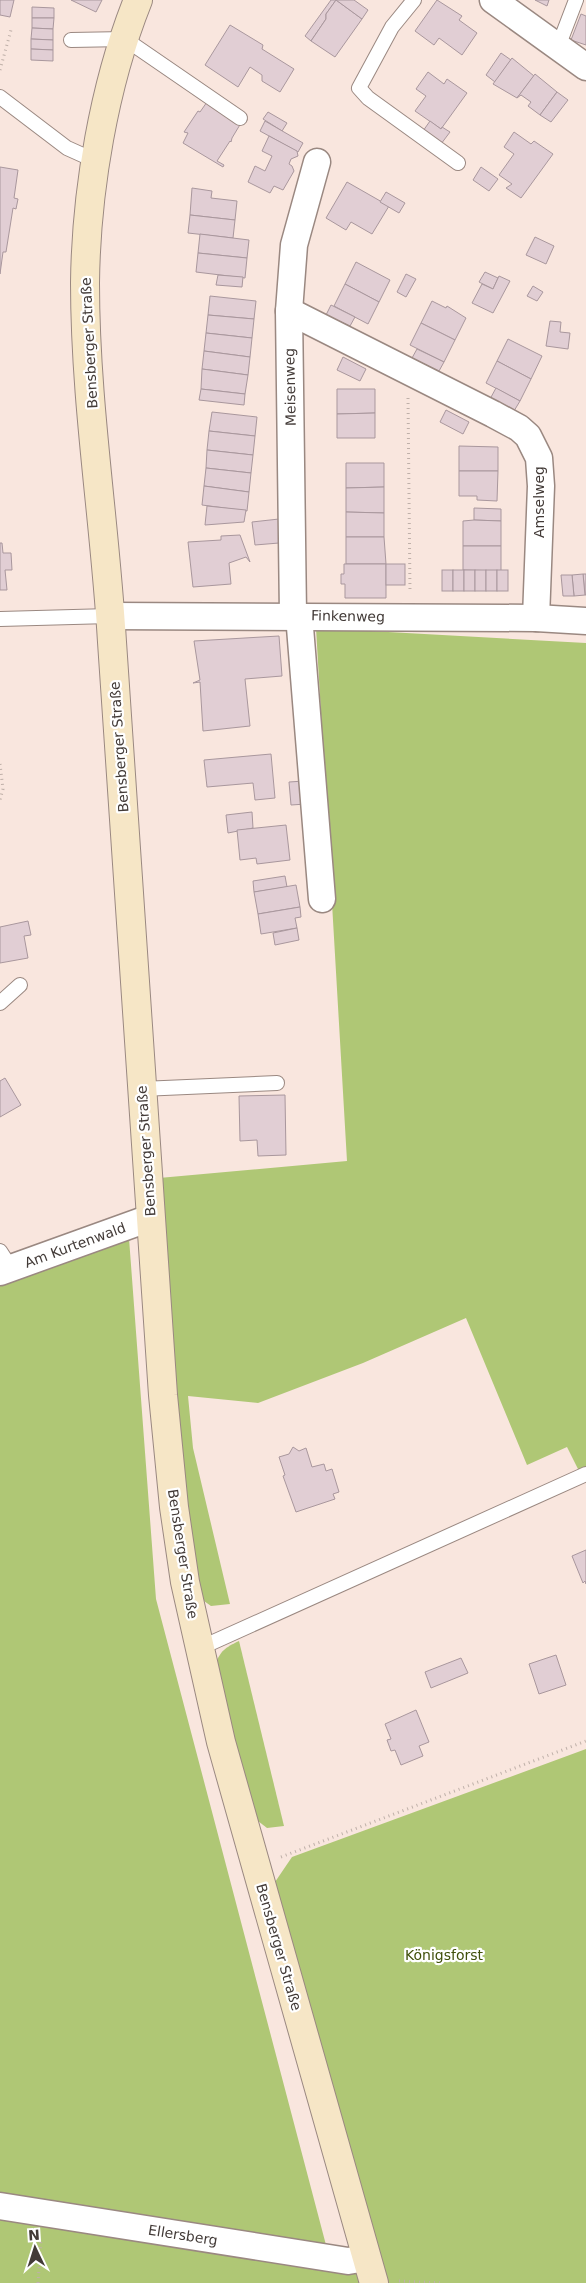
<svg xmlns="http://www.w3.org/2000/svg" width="586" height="2283" font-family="'DejaVu Sans',sans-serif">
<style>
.green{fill:#afc775}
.building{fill:#e1ced4;stroke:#a9979d}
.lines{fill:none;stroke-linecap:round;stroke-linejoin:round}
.service-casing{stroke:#9a8881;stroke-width:16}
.minor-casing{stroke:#9a8881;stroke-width:29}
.secondary-casing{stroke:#9a8881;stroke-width:30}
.path{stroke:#bfb0a9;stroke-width:3;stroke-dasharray:1 4;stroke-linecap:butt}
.service{stroke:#fff;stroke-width:14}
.minor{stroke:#fff;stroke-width:26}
.secondary{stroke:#f6e6c6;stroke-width:28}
.labels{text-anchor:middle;stroke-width:4.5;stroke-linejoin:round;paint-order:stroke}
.street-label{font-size:14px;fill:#423a37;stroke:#fff}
.park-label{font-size:14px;fill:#40500b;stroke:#fff}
</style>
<rect width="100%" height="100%" fill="#f9e6de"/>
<!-- green -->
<g class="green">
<path d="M316,628l270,15v825l-7,3 -12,-24 -40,18 -61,-147 -103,45 -105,40 -70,-7 5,52 37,156 -19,2 -7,-5 -5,-9 -14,-98 -8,-84 -18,-232 188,-17z"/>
<path d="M128,1225l28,374 170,646 53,11 -104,-374 17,-25 294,-108v534h-586v-1014z"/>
<path d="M239,1641l45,185 -17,2 -9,-7 -24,-79 -19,-77c5,-14 11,-18 24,-24z"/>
</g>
<!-- building -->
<g class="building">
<path d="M0,0h14l-4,17 -10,-2z"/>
<path d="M71,0h31l-6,12z"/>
<path d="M331,0h5l-10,14v5l-15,22 -6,-5z"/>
<path d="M336,0l26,19 -27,38 -24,-16 15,-22v-5z"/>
<path d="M336,0h18l14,10 -6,9z"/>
<path d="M437,0l25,16 -3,4 18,13 -15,22 -23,-17 -5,7 -19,-14z"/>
<path d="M535,0h14l-2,6z"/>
<path d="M32,7l22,1v10h-22z"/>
<path d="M581,14l5,2v29l-15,-5z"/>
<path d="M32,18h22l-1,11 -21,-1z"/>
<path d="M230,25l33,20 -1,4 32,20 -14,23 -18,-11v-6l-12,-8 -12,20 -33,-22z"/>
<path d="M32,28l21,1v11l-22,-1z"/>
<path d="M31,39l22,1v10l-22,-1z"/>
<path d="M31,49l22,1v11l-22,-1z"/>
<path d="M501,53l10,7 -16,22 -9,-7z"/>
<path d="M512,58l22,18 -17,22 -24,-14z"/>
<path d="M428,72l16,12 3,-5 20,14 -26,36 -26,-18 11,-15 -10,-7z"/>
<path d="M535,74l22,18 -17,23 -12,-9 3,-4 -10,-7 -4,3z"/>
<path d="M557,92l11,8 -17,22 -11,-7z"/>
<path d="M207,102l34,21 -9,15 -1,4 -1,-1 -13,20 7,4 -1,2 -40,-24 5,-10 -4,-1 14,-21 2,1z"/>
<path d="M268,112l19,11 -5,8 -19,-12z"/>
<path d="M265,121l38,22 -5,9 -38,-21z"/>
<path d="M430,121l11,8 1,-2 8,5 -9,12 -18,-13z"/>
<path d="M514,132l17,12 3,-3 19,13 -32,44 -15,-10 6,-4 -13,-9 15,-21 -10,-7z"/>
<path d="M269,136l28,15 1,5 -7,3 -2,5 3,2 2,5 -11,19 -9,-4 -4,7 -22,-11 7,-16 10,5 7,-15 -10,-5z"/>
<path d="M0,167l18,3 -4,28 4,1 -2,10 -3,-1 -7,44h-3l-3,22z"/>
<path d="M481,167l17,12 -9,12 -16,-11z"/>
<path d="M347,182l42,24 -17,28 -21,-12 -5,8 -20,-12z"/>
<path d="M192,188l20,3 -1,7 26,3 -2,19 -45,-5z"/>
<path d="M386,192l19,11 -6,10 -19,-11z"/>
<path d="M190,215l45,5 -2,18 -45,-5z"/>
<path d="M200,234l49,6 -2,18 -49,-5z"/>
<path d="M535,237l19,9 -8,18 -20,-9z"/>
<path d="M198,253l49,5 -2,20 -49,-6z"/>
<path d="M356,262l34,18 -11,22 -34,-18z"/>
<path d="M485,272l13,6 -5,11 -14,-7z"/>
<path d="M406,274l10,5 -10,18 -9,-5z"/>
<path d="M218,275l25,2 -1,10 -26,-2z"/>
<path d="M499,276l11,5 -17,32 -21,-10 10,-19 11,5z"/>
<path d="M345,284l34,18 -11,22 -34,-18z"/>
<path d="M533,286l10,6 -6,9 -10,-5z"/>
<path d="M210,296l46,5 -2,18 -46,-4z"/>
<path d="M432,301l14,7 1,-2 19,12 -11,22 -34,-17z"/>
<path d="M331,305l24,12 -5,9 -24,-11z"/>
<path d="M208,315l46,4 -2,19 -46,-5z"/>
<path d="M550,321l11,1 -1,10 10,1 -2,16 -22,-3z"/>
<path d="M421,323l34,17 -11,22 -34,-17z"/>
<path d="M206,333l46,5 -2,19 -46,-6z"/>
<path d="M508,339l34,17 -11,23 -34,-18z"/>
<path d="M417,349l27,13 -5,9 -27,-13z"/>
<path d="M204,351l46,6 -2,18 -46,-6z"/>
<path d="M343,357l23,12 -6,12 -23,-11z"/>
<path d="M497,361l34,18 -11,22 -34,-18z"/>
<path d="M202,369l46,6 -3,19 -44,-5z"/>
<path d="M496,388l24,13 -6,10 -24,-12z"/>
<path d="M201,389l44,5 -1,11 -45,-5z"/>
<path d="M337,389h38v24l-38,1z"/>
<path d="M446,410l23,12 -6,12 -23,-12z"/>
<path d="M212,412l45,5 -2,19 -46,-5z"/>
<path d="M375,413v25h-38v-24z"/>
<path d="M209,431l46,5 -2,19 -46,-5z"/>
<path d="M459,446l39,1v24h-39z"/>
<path d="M207,450l46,5 -2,18 -45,-5z"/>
<path d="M346,463h38v24l-38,1z"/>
<path d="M206,468l45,5 -2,19 -45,-6z"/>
<path d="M459,471h39l-1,30 -20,-1v-4h-18z"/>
<path d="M204,486l45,6 -2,19 -45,-6z"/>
<path d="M384,487v26l-38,-1v-24z"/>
<path d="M207,506l39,4 -2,12 -39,3z"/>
<path d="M474,508l27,1v12l-27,-1z"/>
<path d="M346,512l38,1v24h-38z"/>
<path d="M279,519v24l-24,2 -3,-23z"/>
<path d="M474,520l27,1v25h-38v-25z"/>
<path d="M240,535l10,27 -4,-5 -17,6 2,21 -38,3 -5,-45 33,-2v-4z"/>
<path d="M346,537h38l2,27h-40z"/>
<path d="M0,543h2l1,10h8l1,17h-7l2,20h-7z"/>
<path d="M463,546h38v25l-38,-1z"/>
<path d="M344,564h42v34h-41v-14h-4v-10h3z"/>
<rect x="386" y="564" width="19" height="21"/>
<rect x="442" y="570" width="11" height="21"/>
<rect x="453" y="570" width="11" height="21"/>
<rect x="464" y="570" width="11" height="21"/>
<rect x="475" y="570" width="11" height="21"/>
<rect x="486" y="570" width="11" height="21"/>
<rect x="497" y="570" width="11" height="21"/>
<path d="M583,574h3v21h-1z"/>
<path d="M583,574l2,21 -11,1 -2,-21z"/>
<path d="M561,575h11l2,21h-11z"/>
<path d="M279,636l3,40 -37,3 5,47 -47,5 -3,-49 -7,1 7,-3 -6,-39z"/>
<path d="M271,754l4,44 -20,2 -2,-17 -46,4 -3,-27z"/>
<path d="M304,781l2,23 -15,1 -2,-23z"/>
<path d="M252,812l1,16 -25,5 -2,-18z"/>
<path d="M286,825l4,35 -33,4 -1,-6 -16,2 -3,-30z"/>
<path d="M285,876l2,11 -33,5 -1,-11z"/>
<path d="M296,885l4,22 -42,7 -4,-22z"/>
<path d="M300,907l1,10 -6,1 2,10 -36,6 -3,-20z"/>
<path d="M28,921l3,14 -7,1 4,22 -28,5v-36z"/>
<path d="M297,928l2,12 -24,5 -2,-12z"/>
<path d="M5,1078l16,27 -21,12v-36z"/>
<path d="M285,1095l1,60 -28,1 -1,-16 -17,1 -1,-45z"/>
<path d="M293,1447l6,4 7,-3 6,19 12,-3 2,7 6,-2 7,23 -6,2 2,5 -39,13 -13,-36 2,-1 -6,-18 10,-3z"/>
<path d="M586,1550v34l-1,-3 -2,2 -11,-27z"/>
<path d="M556,1655l10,30 -27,9 -10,-30z"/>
<path d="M461,1658l7,15 -37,15 -6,-16z"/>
<path d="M416,1710l13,32 -10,4 4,10 -22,9 -6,-15 -4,1 -4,-11 4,-1 -6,-15z"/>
</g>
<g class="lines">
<!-- service casing -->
<g class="service-casing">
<g id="service">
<path d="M414,0l-22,27 -33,61 9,10 90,65"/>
<path d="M71,40l54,-1 115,79"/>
<path d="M558,47l18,-47"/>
<path d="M0,97l67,51 29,13"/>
<path d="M0,619l110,-3"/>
<path d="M0,1003l20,-18"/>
<path d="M141,1089l136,-6"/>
<path d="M0,1251l11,17"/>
<path d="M200,1648l386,-174"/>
</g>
</g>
<!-- minor casing -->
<g class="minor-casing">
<g id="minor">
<path d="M493,0l93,67"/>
<path d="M289,311l204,103 26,14 9,8 11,22 2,28 -5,132"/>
<path d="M293,615l-4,-304 5,-66 23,-83"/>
<path d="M299,615l23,284"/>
<path d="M110,616l426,2 50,3"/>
<path d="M0,1272l150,-54"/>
<path d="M0,2206l348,55 18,-3"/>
</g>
</g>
<!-- secondary casing -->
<g class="secondary-casing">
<path id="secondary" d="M138,0c-34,85 -52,191 -53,283 0,120 20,239 27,359 16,251 33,502 51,753l11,112 11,75 36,160 153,541"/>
</g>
<!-- path -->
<g class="path">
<path d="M0,70l11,-40"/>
<path d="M408,398l2,194"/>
<path d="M0,764l3,25 -3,11"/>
<path d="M281,1857l305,-116"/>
<path d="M399,2281l45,2"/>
<path d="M38,2283l3,-44"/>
</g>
<!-- service -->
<use href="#service" class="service"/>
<!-- minor -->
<use href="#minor" class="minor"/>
<!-- secondary -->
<use href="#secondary" class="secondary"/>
</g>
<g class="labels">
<!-- street labels -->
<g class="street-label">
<text transform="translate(89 343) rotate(-93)" y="5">Bensberger Straße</text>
<text transform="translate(290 387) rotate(-91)" y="5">Meisenweg</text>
<text transform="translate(539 502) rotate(-90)" y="5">Amselweg</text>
<text transform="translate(348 616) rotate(1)" y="5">Finkenweg</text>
<text transform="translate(119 747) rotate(-94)" y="5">Bensberger Straße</text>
<text transform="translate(146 1151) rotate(-94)" y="5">Bensberger Straße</text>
<text transform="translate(75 1245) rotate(-20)" y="5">Am Kurtenwald</text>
<text transform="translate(183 1554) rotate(81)" y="5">Bensberger Straße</text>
<text transform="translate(279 1947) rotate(74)" y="5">Bensberger Straße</text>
<text transform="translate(183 2235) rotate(9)" y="5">Ellersberg</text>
</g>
<!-- park labels -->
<g class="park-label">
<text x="444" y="1960">Königsforst</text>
</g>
</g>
<!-- north arrow -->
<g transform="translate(35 2248) rotate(356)" stroke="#ffffff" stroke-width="4" paint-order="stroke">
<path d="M0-4L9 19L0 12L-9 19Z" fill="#423a37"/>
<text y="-8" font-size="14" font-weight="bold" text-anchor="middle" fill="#423a37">N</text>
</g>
</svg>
